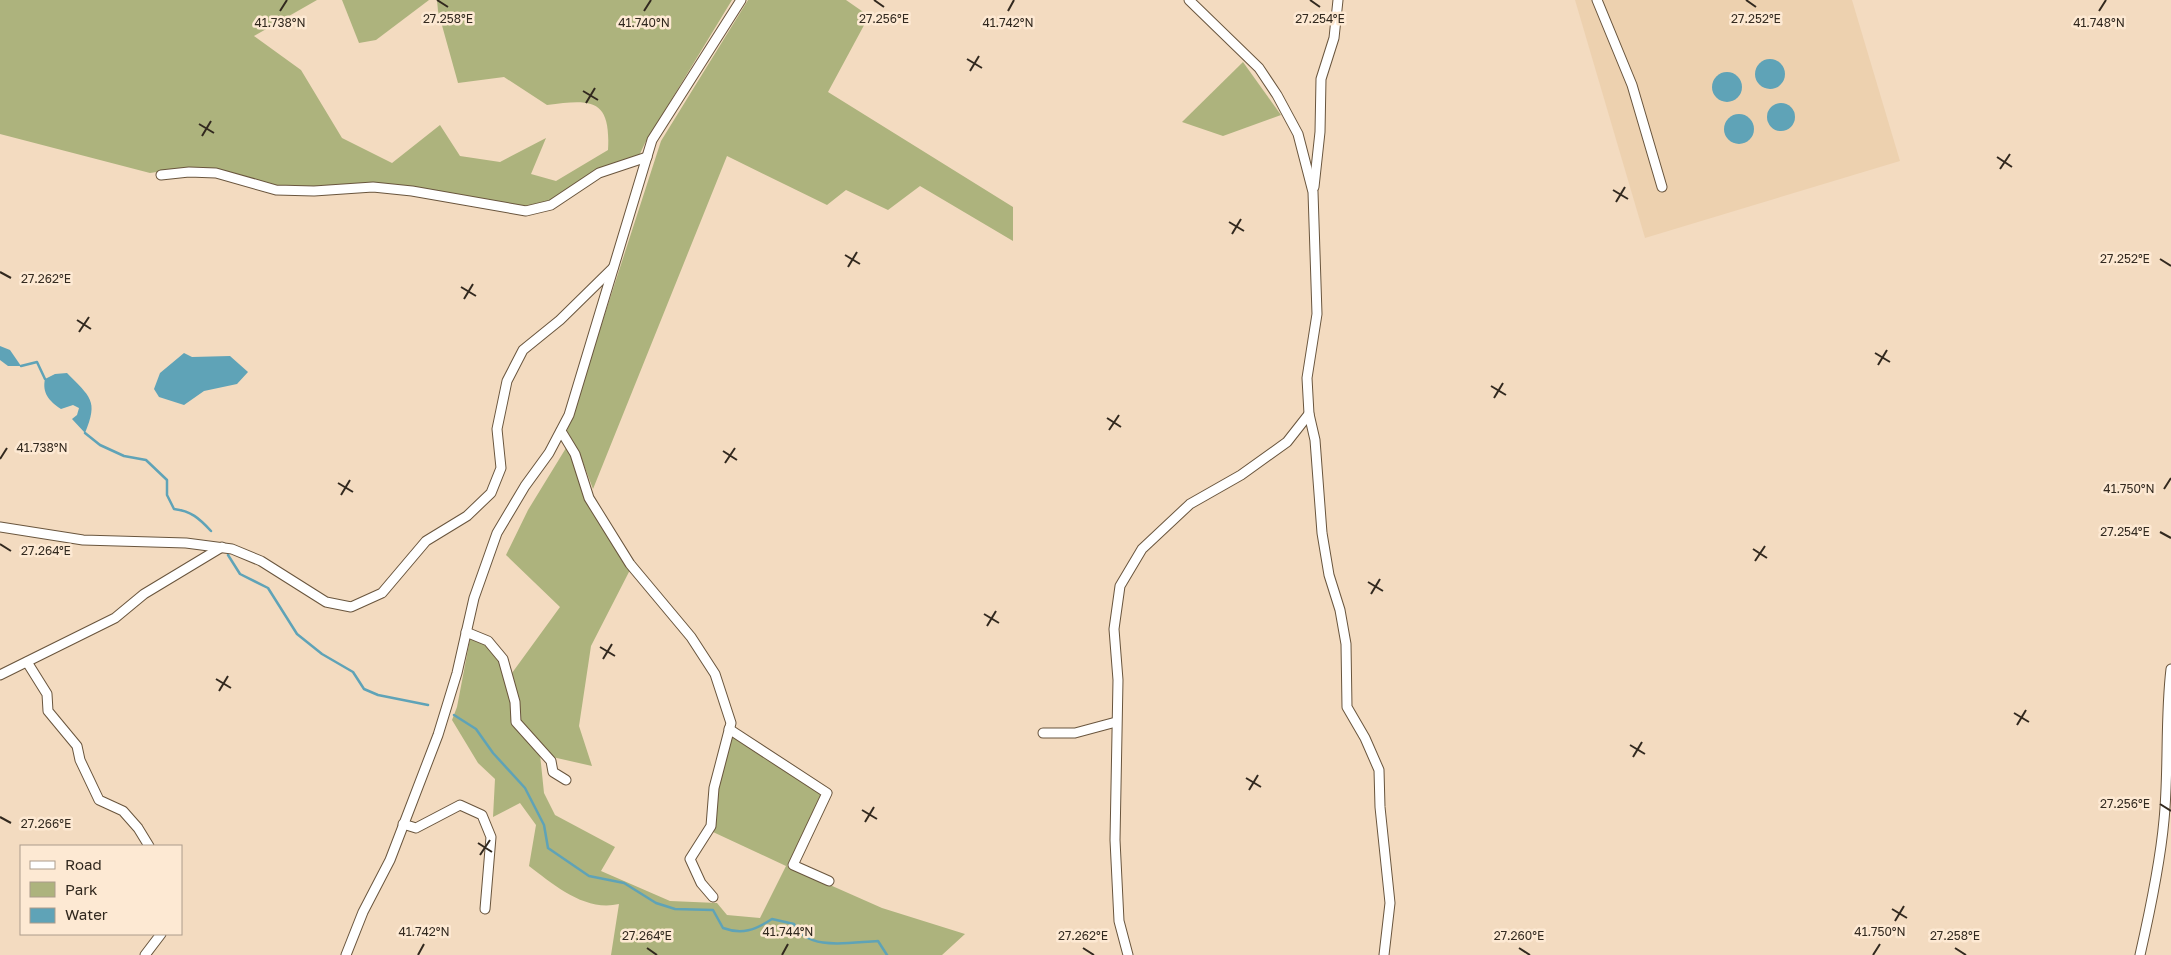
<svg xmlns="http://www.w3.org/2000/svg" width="2171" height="955" font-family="'Golos Text',sans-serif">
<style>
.built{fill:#edd1af}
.green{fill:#adb37d}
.water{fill:#5fa3b7}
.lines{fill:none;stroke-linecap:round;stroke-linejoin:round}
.stream{stroke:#5fa3b7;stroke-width:2.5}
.minor-casing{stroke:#69553d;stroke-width:11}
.minor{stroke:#fff;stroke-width:9}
.ticks{fill:none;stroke:#32291f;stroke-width:2}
.ticks-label{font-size:12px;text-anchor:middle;fill:#32291f;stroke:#fde9d3;stroke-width:5;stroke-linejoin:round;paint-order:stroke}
</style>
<rect width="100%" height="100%" fill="#f3dbc0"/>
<!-- built -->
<path class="built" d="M1575,0h277l48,161 -255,77z"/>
<!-- green -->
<g class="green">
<path d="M0,0h317l-63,36 47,34 41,68 50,25 48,-38 20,31 40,6 46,-24 -15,36 25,7 52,-31c3,-52 -17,-51 -61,-45l-43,-28 -46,6 -20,-72 -1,-11h295l-87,143 -7,15 -88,43 -23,6 -99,-17 -149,-4 -63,-16 -26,-3 -40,6 -150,-39z"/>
<path d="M342,0h87l-53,40 -17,3z"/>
<path d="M748,0h98l23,16 -41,76 185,115v34l-93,-55 -32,24 -42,-20 -19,15 -100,-49 -134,333 -14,-37 -12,-21 94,-290z"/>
<path d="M1243,62l38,53 -58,21 -41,-14z"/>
<path d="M566,448l7,9 13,44 45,67 -40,78 -12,80 13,40 -44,-10 -29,-33 1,-19 -8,-31 48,-66 -54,-52 22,-45z"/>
<path d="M470,639l17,5 14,18 10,41 1,19 28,32 4,39 11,22 60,32 -14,24 69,30 47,2 10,12 33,3 26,-52 -73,-34 3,-42 15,-56 91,59 -35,73 95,42 83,26 -23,21h-331l8,-51c-34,8 -65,-19 -90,-38l7,-41 -16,-22 -27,14 2,-38 -17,-16 -26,-43 5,-13z"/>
</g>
<!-- water -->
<g class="water">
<circle cx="1770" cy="74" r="15"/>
<circle cx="1727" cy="87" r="15"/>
<circle cx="1781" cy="117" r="14"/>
<circle cx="1739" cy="129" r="15"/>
<path d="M0,346l10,4 11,16h-13l-8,-6z"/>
<path d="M184,353l8,4 38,-1 18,16 -11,12 -33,7 -20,14 -25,-8 -5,-8 6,-16z"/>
<path d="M67,373c23,24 32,27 18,60l-13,-14 5,-4 2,-7 -6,-3 -12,4c-12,-8 -19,-16 -16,-30l10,-5z"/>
</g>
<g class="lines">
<!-- stream -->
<g class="stream">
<path d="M21,366l16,-4 8,17"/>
<path d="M85,433l15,12 24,11 22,4 21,20v15l7,14c17,2 25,9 37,22"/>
<path d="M228,555l12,19 28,14 29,46 25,20 31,18 11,17 14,6 50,10"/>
<path d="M454,715l22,14 17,24 32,35 19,37 4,23 41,28 35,7 32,20 19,6 38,1 10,18c19,7 32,2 49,-9l22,5c13,28 58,18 84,17l9,14"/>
</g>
<!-- minor casing -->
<g class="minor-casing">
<g id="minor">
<path d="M1189,0l70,68 18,27 21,39 15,58 4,122 -10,64 2,36 6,26 7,93 7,42 11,35 6,34 1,63 18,31 14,32 1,37 10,96 -6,52"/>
<path d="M1597,0l35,85 30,102"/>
<path d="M161,175l28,-3 27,1 60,17 38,1 59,-4 39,4 114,20 25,-6 48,-32 48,-16"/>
<path d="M1314,187l6,-55 1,-53 13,-41 4,-38"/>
<path d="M561,431l14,23 14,44 41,66 61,73 24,37 16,49 -17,65 -3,38 -21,33 11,24 12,14"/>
<path d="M0,527l83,13 103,3 46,6 29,12 65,41 25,5 31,-14 44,-52 41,-25 24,-23 10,-25 -4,-39 10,-48 16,-31 37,-30 53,-52"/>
<path d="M466,632l22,9 15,18 12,43 1,20 35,39 2,11 13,8"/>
<path d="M27,662l20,32 1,17 29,35 3,14 19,40 24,11 15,17 11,18"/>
<path d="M0,675l115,-57 29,-24 78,-47"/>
<path d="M729,729l98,64 -34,72 36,16"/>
<path d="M1043,733h32l41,-11"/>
<path d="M403,824l13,4 44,-23 22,10 9,22 -6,72"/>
<path d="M145,955l16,-21"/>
<path d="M346,955l17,-43 27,-52 48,-125 19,-62 17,-75 23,-65 28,-47 24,-33 20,-38 83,-275 89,-140"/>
<path d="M1128,955l-9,-34 -4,-81 3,-160 -4,-51 6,-43 22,-37 48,-45 51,-29 46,-33 22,-28"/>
<path d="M2140,955c10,-44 20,-90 24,-135 5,-50 1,-101 7,-151"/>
</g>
</g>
<!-- minor -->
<use href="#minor" class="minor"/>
</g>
<!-- ticks -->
<path class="ticks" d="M437,0l11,7M874,0l10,7M1310,0l10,7M1746,0l10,7M280,11l7,-11M644,11l7,-11M1008,11l6,-11M2099,11l7,-11M967,59l15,9M970,71l9,-15M583,91l15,9M586,103l9,-15M199,124l15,9M202,136l9,-15M1997,157l15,10M2000,169l10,-15M1613,190l15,9M1616,202l9,-15M1229,222l15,9M1232,234l9,-15M845,255l15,9M2160,259l11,7M848,267l9,-15M0,272l11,6M461,287l15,9M464,299l9,-15M77,320l14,9M79,332l10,-15M1875,353l15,9M1878,365l9,-15M1491,386l15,9M1494,398l9,-15M1107,418l14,9M1109,430l10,-15M723,451l14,9M0,459l7,-11M725,463l10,-15M338,483l15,9M2164,489l7,-11M341,495l9,-15M2160,532l11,6M0,544l11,7M1753,549l14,9M1755,561l10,-15M1368,582l15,9M1371,594l9,-15M984,614l15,9M987,626l9,-15M600,647l15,9M603,659l9,-15M216,679l15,9M219,691l9,-15M2014,713l15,9M2017,725l9,-15M1630,745l15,9M1633,757l9,-15M1246,778l15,9M1249,790l9,-15M2160,804l11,7M862,810l15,9M0,817l11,6M865,822l9,-15M478,843l14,9M480,855l10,-15M1892,909l15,9M1895,921l9,-15M647,948l10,7M1083,948l11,7M1519,948l11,7M1955,948l11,7M418,955l6,-11M782,955l6,-11M1873,955l7,-11"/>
<g class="ticks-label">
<text x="448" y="23">27.258°E</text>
<text x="884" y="23">27.256°E</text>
<text x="1320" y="23">27.254°E</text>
<text x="1756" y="23">27.252°E</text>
<text x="280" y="27">41.738°N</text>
<text x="644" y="27">41.740°N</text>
<text x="1008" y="27">41.742°N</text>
<text x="2099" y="27">41.748°N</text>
<text x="2125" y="263">27.252°E</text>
<text x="46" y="283">27.262°E</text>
<text x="42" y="452">41.738°N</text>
<text x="2129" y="493">41.750°N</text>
<text x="2125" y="536">27.254°E</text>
<text x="46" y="555">27.264°E</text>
<text x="2125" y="808">27.256°E</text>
<text x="46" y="828">27.266°E</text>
<text x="424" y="936">41.742°N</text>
<text x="788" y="936">41.744°N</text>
<text x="1880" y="936">41.750°N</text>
<text x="647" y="940">27.264°E</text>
<text x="1083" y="940">27.262°E</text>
<text x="1519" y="940">27.260°E</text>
<text x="1955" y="940">27.258°E</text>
</g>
<!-- legend -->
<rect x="20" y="845" width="162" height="90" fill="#fde9d3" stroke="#ac9c8b"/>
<rect x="30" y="861" width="25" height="8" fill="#ffffff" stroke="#ac9c8b"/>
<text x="65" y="870" font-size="15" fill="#32291f">Road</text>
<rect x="30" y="882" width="25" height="15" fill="#adb37d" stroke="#ac9c8b"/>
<text x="65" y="895" font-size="15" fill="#32291f">Park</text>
<rect x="30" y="908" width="25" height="15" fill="#5fa3b7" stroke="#ac9c8b"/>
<text x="65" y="920" font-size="15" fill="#32291f">Water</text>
</svg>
